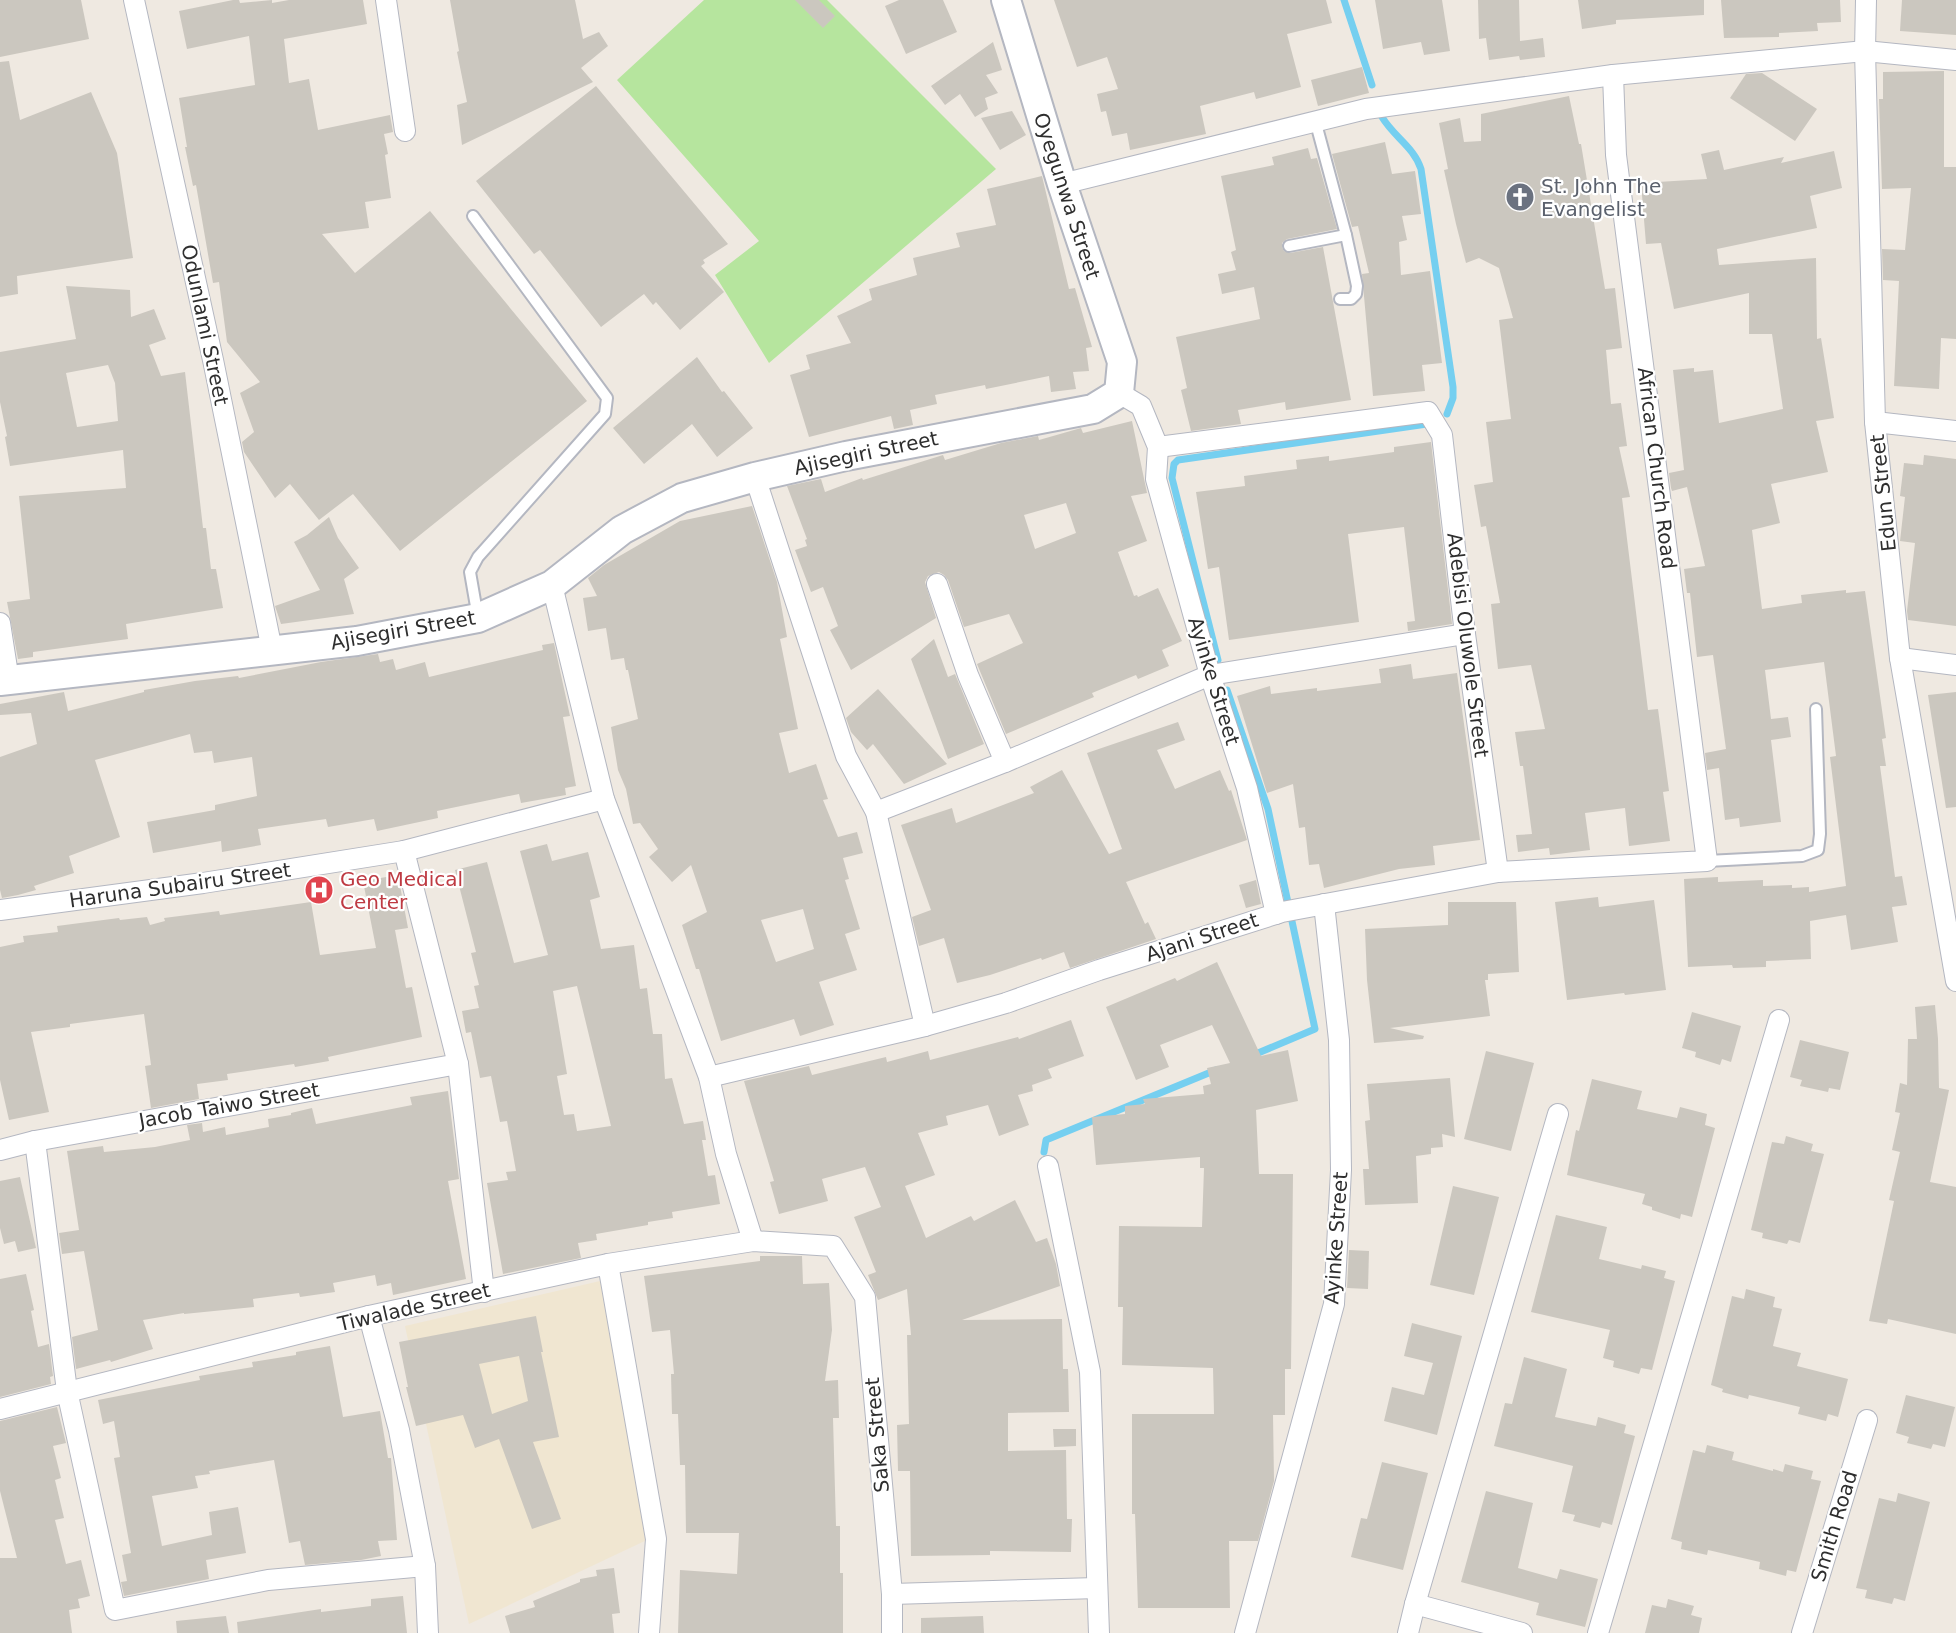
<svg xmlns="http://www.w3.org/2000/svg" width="1956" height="1633" font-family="'DejaVu Sans',sans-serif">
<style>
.education{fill:#f0e6d1}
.green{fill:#b6e59e}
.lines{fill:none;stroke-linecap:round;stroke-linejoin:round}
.stream{stroke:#75cff0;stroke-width:7}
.building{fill:#cbc7bf;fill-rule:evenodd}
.lane-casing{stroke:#b4b7c1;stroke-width:14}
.street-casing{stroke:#b4b7c1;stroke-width:22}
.secondary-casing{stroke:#b4b7c1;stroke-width:32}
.lane{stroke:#fff;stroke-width:10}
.street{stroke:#fff;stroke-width:20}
.secondary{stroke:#fff;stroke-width:28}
.labels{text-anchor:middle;stroke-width:4.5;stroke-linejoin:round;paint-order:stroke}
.worship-label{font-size:20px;fill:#5b616d;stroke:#fff;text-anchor:start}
.street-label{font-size:20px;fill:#2e2e2e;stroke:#fff}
.health-label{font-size:20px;fill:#be3a42;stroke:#fff;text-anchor:start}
</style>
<rect width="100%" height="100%" fill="#efe9e1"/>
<!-- education -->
<path class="education" d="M613,1278l36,261 -180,85 -64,-298z"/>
<!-- green -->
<path class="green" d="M704,0h123l169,169 -227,194 -54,-88 44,-34 -142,-161z"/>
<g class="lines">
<!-- stream -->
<g class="stream">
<path d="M1344,0l28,85"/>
<path d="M1382,117c12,20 32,30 39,52l32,218v11l-6,16"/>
<path d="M1218,660l-46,-182 2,-14 4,-4 249,-36"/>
<path d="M1227,690l41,119 47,220 -64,27"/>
<path d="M1044,1152l2,-12 170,-70"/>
</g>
</g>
<!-- building -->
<g class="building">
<path d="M0,0h81l8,39 -89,18z"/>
<path d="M233,0h6l1,3 32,-3v3l17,-3h74l4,24 -83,15 5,44 20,-4 9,51 72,-15 3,17 -9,2 4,20 -3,1 6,43 -26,4 4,26 -47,6 33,39 75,-62 157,190 -187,150 -47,-57 -34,26 -29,-36 -15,14 -31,-46 -2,-10 12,-10 -14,-39 20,-11 -33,-40 -8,-60 -6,1 -17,-98 -3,1 -8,-39h2l-8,-49 76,-13 -6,-49 -62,13 -8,-38z"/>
<path d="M450,0h125l8,39 16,-7 9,14 -27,22 12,14 -131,63 -5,-40 10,-3 -10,-50 2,-1z"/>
<path d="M795,0h24l16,16 -12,12z"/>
<path d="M899,0h44l14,32 -51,22 -21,-48z"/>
<path d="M1054,0h272l6,23 -45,11 14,53 -45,12 -2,-7 -54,14 6,28 -76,16 -3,-17 -15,3 -6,-25 -5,1 -4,-18 21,-5 -11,-32 -30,10z"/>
<path d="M1375,0h67l8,51 -26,4 -3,-13 -38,7z"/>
<path d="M1478,0h41l1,41 23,-3 2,19 -25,3 -1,-4 -30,4 -3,-22 -7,1z"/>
<path d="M1578,0h126v15l-88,5v4l-34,5z"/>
<path d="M1721,0h119l1,22 -24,1 1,8 -39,2v4l-55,1z"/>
<path d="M1902,0h54v35l-56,-4z"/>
<path d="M993,42l9,28 -16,5 12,18 -13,5 3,11 -13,8 -15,-23 -15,11 -14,-19z"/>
<path d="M9,61l11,59 71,-28 26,61 16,105 -116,18 1,18 -18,3v-235z"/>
<path d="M1362,67l7,26 -51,13 -7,-26z"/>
<path d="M1944,71v96h12v172l-15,-1 -2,51 -45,-3 5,-105 -16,-1 -1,-31 23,1 6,-62 -29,1 -3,-90h4v-27z"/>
<path d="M1762,73l55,36 -22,32 -65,-43 16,-24z"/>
<path d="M596,86l132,158 -25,16 2,3 -4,3 23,26 -44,38 -24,-28 -3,3 -9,-11 -43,33 -61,-77 -6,4 -58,-73z"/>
<path d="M1569,96l10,48h2l24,145 10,-1 7,60 -16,2 5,54 10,-1 6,43 -8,1 11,50 -8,1 26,212 10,-1 11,82 -6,1 7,49 -41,5 -4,-38 -40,5 5,37 -40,5 -1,-7 -31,4 -2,-17 16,-1 -9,-68h-3l-5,-34 30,-3 -14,-64 -33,4 -7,-65 9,-1 -14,-77 -5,1 -7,-42 19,-3 -7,-60 25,-3 -12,-99 14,-2 -14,-50 -20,-10 -13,5 -10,-39 -12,-54 4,-1 -9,-46 21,-5 4,24 17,-1v-27z"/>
<path d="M1012,111l14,24 -26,15 -19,-32z"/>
<path d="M1385,142l7,32 23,-3 6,43 -19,2 5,24 -8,2 2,33 29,-4 12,92 -20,2 3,26 -52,5 -11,-122 7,-1 -11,-47 -6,1 -20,-73z"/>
<path d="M1308,148l3,11 6,-1 20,71 -50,10 -5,4v4l2,4 6,2 33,-6 28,153 -65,10 -1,-8 -47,8 3,14 -50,7 -10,-41 6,-2 -11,-51 84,-18 -6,-32 -32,7 -4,-20 18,-4 -5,-18 5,-2 -15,-74 53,-11 -2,-8z"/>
<path d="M1719,150l5,20 60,-13 -3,6 53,-12 8,37 -32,8 7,32 -100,21 2,16 97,-7 1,81 4,-1 13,80 -18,3 12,51 -57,12 9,39 -28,7 10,79 40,-6 -1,-8 45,-5v3l19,-2 21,147 -4,1 4,27h-6l15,111 7,-1 5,29 -15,2 6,35 -47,8 -5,-35 -36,6 1,38 -45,2v6l-33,1 -1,-3 -44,2 -4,-88 34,-2v5l45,-2v6l29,-1v3l17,-1v5l37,-6 -16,-129 6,-1 -12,-94 -59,8 6,49 17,-2 3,20 -20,3 10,82 -41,5 -1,-9 -14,2 -6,-52 -12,2 -2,-17 21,-4 -13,-94 -16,2 -7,-64h-3l-3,-24 21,-3 -18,-79 -15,4 -1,-3 -2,-15 15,-3 -11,-100 21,-2v4l19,-2 6,53 64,-14 -11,-75h-23v-41l-75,16 -13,-66 -15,1 -5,-61 66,-4 -6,-25z"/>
<path d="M1042,176l27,113 6,-1 17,59 -6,1 3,23 -16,1 3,17 -25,3 -2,-16 -63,13 -1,-4 -50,10 2,9 -27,6 3,15 -19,4 -3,-13 -82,21 -19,-62 20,-6 -4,-14 45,-12 -14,-27 35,-16 -3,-11 48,-14 -4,-17 47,-11 -4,-14 40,-8 -9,-36z"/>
<path d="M66,286l64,4 1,27 23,-8 12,30 -17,6 12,31 24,-4 18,156h3l5,41h5l7,39 -97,16 2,15 -95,13v5l-15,2 -11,-57 23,-3 -11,-103 107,-8 -3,-38 -113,16 -5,-29 2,-1 -7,-34v-50l76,-13zM108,365l7,18 3,38 -41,6 -11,-54z"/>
<path d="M697,357l25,35 2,-1 29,37 -36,29 -25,-33 -48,40 -31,-36z"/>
<path d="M1132,421l15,72 -16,3 16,45 -29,11 16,44 3,-1 1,2 20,-9 24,53 -20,9 7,16 -31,13 -2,-4 -44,18 2,4 -88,37 -29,-70 46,-21 -14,-29 -45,13 -16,-47 -4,-5 -5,-3 -11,4 -3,6 11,36 -85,52 -21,-40 8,-4 -15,-39 -12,5 -16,-42 12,-4 -2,-6 2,-1 -20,-53 34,-7 4,13 37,-14 1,2 80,-25 2,5 56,-17 37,-7 1,4 42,-12 2,5zM1066,503l10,30 -41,16 -11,-34z"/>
<path d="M1431,442l21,182 -44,7 -1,-9 8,-1 -11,-94 -56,7 11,88 -130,18 -10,-73 -11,2 -12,-77 49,-6 -1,-10 53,-7 -1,-9 33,-4v5l65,-9v-5z"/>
<path d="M1924,455l32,4v167l-48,-6 -1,-9 8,-68 -15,-2 5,-44 -5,-1 4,-33 19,2z"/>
<path d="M752,506l25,76 10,55 -7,2 18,90 -19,4 10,40 27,-9 12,35 -5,1 15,37 19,-5 6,21 -20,5 6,21 -4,1 15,49 -15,5 12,36 -38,12 15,43 -34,11 -6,-17 -73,22 -22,-72h-3l-14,-44 25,-13 -16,-47 -19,17 -23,-25 9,-8 -18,-26 -7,1 -7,-35 -8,-19 -7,-43 27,-8 -10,-49h-2l-2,-12 -13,2 -5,-32 -18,3 -5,-33 14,-2 -9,-18 16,-13 76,-44zM803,909l11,40 -38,13 -15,-42z"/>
<path d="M329,517l9,21 21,30 -15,11 10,35 -73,10 -6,-18 45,-16 -26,-48 13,-7z"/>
<path d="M934,639l14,38 7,-3 29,70 -36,15 -37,-100z"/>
<path d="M554,643l16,73 -7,1 13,69 -11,2 1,7 -45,8 -2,-9 -82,17 1,7 -61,13 -3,-12 -46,8 -2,-8 -68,10 3,16 -39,7 -1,-11 -68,12 -6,-31 68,-12v-5l42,-9 -5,-39 -38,6 -2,-12 -18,2 -4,-19 -95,26 25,77 -51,19 5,17 -40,13 2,4 -18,5 -16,3 -2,-8v-133l37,-13 -6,-31 -31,2v-11l64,-12 4,19 76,-19v-2l51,-9 43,-5 1,2 82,-16 57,-8 2,8 13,-3 3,11 29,-8 4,15 114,-27 -1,-5z"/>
<path d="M1411,664l2,15 44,-6 23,167 -47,6 2,19 -36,4 -75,19 -5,-24 -10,1 -4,-38 -6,1 -6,-44 -26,9 -30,-97 33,-10 1,8 46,-6v3l64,-8 -2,-14z"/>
<path d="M878,689l69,75 -43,20 -31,-40 -6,6 -16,-18 -5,-14z"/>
<path d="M1956,692v115l-10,1 -18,-113z"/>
<path d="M1178,722l7,18 -28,10 18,39 45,-19 9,21 2,-1 16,50 -121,42 19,42 3,-2 8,17 -86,29 -6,-16 -22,8 -1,-2 -51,17 -33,8 -13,-45 -25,8 -7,-29 19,-7 -30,-85 51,-17 4,15 78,-30 -4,-6 32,-17 47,84 13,-5 -35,-96z"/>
<path d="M547,844l5,17 36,-9 12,45 -10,3 11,49 33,-4 6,44 7,-1 6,46h9l3,45 7,-1 12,46 19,-3 3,19h-4l6,36 7,-1 5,29 -48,8 1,6 -25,4v3l-52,9 1,6 -19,3 3,15 -78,16 -16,-91 21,-3 -2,-8 10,-1 -9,-50 -7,1 -9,-46 -11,2 -9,-46 -5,1 -4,-22 17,-3 -5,-22 5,-1 -8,-32 5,-1 -21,-82 32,-8 27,101 34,-8 -28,-104zM577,986l34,140 -34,5 -3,-17 -10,1 -7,-39 10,-2 -14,-83z"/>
<path d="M398,875l10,53 -13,2 11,58 6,-1 10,50 -94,20 1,4 -34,6 -1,-3 -67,10 1,6 -31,4 2,15 -48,9 -6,-42 6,-1 -7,-51 -74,10v3l-39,5 18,80 -40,8 -9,-40v-133l24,-5 -1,-6 35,-4 -1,-6 62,-8 1,2 27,-3 3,8 15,-4 -1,-3 55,-7 1,4 91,-13 9,53 56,-7 -13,-67z"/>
<path d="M1256,880l5,24 -15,4 -7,-23z"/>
<path d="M1598,897l1,10 55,-7 12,90 -41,5 -1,-2 -57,7 -12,-98z"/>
<path d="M1448,902h68l3,70 -31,2v6h-3l5,36 -100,12 34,8 -1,3 -49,4 -7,-63 -2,-51 83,-4z"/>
<path d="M1217,962l44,94 27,-6 10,51 -42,9 3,64h34l-2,195h-6v46h-12l1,66 -16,60h-29l1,67h-92l-3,-94h-3v-100h82l-1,-46 -91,-3 1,-58h-5l1,-81 83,1 2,-59h-4v-11l-104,8 -4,-48 33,-3v-8l20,-2 -2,-5 61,-5 -1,-8 8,-2 -4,-16 23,-5 -18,-38 -52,20 9,22 -33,13 -30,-73 69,-29 2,3z"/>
<path d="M1935,1005l3,34 1,49 10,2 -19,92 26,5v147l-68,-15 -1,5 -18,-3 25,-120 -5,-1 11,-48 -8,-2 8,-37 -5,-1 5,-29 7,2 1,-46h9l-2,-32z"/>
<path d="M1692,1012l49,14 -10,36 -9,-3 -2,6 -25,-8 1,-5 -14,-4z"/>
<path d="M1071,1020l13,36 -36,13 4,9 -20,7 1,6 -15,4 11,30 -30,11 -11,-31 -42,11 2,9 -30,8 17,42 -30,11 21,52 45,-22 3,5 41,-21 21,42 11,-4 9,26 4,22 -98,34 100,-1 1,50h5l1,43 -61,1v38l58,-1 1,69h5l-1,33 -81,-1v4l-79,1 -1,-85h-12l-1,-46 12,-1 -2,-89h4l-4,-46 -29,11 -10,-25 8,-3 -22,-55 27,-10 -16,-40 -43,12 6,22 -49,13 -9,-32 4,-1 -30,-100 65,-15 3,9 74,-18 1,5 41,-11 2,9 88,-23 1,2z"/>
<path d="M1800,1040l49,12 -9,38 -11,-2 -1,4 -28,-6 2,-6 -12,-3z"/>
<path d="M1486,1051l48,12 -23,88 -47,-12z"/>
<path d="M1450,1078l5,59 -13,-3 1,13 -12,1v6l-15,2 2,47 -53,2 -2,-36h6l-4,-48 5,-1 -3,-36z"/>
<path d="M1592,1079l50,12 -5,18 40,9 3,-11 27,7 -2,11 10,3 -23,89 -11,-3 -1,5 -28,-9v-3l-10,-3 3,-10 -78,-19 9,-45 3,1z"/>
<path d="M448,1091l11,88 -11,2 18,98 -73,16 -2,-12 -14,3 -2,-11 -42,8 2,9 -35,5 -1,-4 -46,6 1,8 -70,7v-1l-41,7 10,29 -42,13 -1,-2 -34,9 -4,-32 26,-7 -14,-79 -22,3 -3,-21 20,-3 -12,-79 36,-5 1,6 51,-5 35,-7 -3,-15 15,-2 1,9 22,-5 1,8 43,-8 -1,-8 23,-4v-2l21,-5 4,16 96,-19 -2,-8z"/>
<path d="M1786,1136l27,8 -2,7 13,3 -24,89 -11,-3 -2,4 -25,-6 1,-5 -12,-3 21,-88 12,2z"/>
<path d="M20,1177l16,71 -18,4 -3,-11 -11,3 -4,-16v-47z"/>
<path d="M1453,1186l46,11 -25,98 -44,-10z"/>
<path d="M1556,1215l51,12 -8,32 42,10 1,-4 24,6 -2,7 11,3 -23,89 -11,-2 -2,6 -14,-4 -12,-3 1,-6 -11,-3 7,-28 -79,-18z"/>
<path d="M1349,1250l20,1 -1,38 -21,-1z"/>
<path d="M760,1256h42l1,28 26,-1 3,47 -7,51 13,-1 1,38h-6l3,108h4v47h3v60h-165l2,-63 57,4 2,-41h-53l-1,-68h-5l-2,-51h-6l-1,-40h3l-4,-44 -18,2 -8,-56 116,-15z"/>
<path d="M26,1274l8,36 -3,1 7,36 11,-3 4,32 -3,1 1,7 -51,13v-118z"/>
<path d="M1746,1289l29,8 -2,10 9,2 -9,37 28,7 -4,13 51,13 -10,38 -10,-3 -2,7 -28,-7 2,-7 -51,-12 -1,4 -26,-7 1,-3 -12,-4 21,-89 12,3z"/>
<path d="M536,1316l7,36h-2l18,85 -26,5 28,77 -29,10 -33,-90 -24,9 -12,-33 -47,11 -10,-39h2l-9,-45zM519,1356l9,45 -36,13 -13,-50z"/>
<path d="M1412,1323l50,13 -25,99 -53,-14 8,-34 32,8 9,-32 -29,-7z"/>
<path d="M330,1346l13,71 37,-6 8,47h3l6,82 -19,1 3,15 -20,4 -56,5 -5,-24 -11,2 -15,-83 -65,11 1,3 -15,2 3,12 -46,8 10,50 50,-11 -3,-23 29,-5 8,46 -40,7 3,19 -85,17 -3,-14 6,-1 -5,-26 9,-2 -17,-95 6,-1 -6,-36 -11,3 -5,-24 102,-20 -1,-4 54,-9 -1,-5 44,-7v-3z"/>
<path d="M1524,1357l43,12 -12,48 41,9 2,-9 28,8 -2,8 11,3 -23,89 -10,-3 -2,6 -27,-7 2,-6 -13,-3 11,-46 -79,-20 11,-43 7,1z"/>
<path d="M1906,1395l49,12 -10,40 -12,-3 -2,5 -24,-6 2,-6 -13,-4z"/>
<path d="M57,1407l9,36 -13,3 8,32 -6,2 9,38 -9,2 11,44 15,-4 9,36 -12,3 2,9 -11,2 3,23h-72v-75h17l-17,-67v-70z"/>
<path d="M1053,1429h23v17l-22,1z"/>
<path d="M1707,1445l27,7 -2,8 41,11v-2l10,3 2,-8 28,7 -2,8 10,2 -25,91 -9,-2 -1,6 -27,-7 1,-7 -52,-12 -1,5 -26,-6 1,-7 -11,-3 22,-89 12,3z"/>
<path d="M1382,1462l46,11 -25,97 -52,-13 10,-39 6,1z"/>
<path d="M1486,1491l47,12 -15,65 39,11 3,-10 38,10 -13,48 -49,-12 3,-12 -78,-21z"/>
<path d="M1898,1493l32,9 -25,99 -11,-3 -2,6 -27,-6 2,-8 -11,-2 23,-90 17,4z"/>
<path d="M614,1568l6,45 -8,1 2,19h-104l-5,-17 30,-9 -2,-6 47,-19v-3l17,-3 -1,-6z"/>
<path d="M403,1596l4,37h-169l-1,-11 84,-13v3l50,-6v-7z"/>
<path d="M1668,1599l26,7 -3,9 11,3 -3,15h-54l7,-28 14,3z"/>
<path d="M226,1616l3,17h-52l-1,-12z"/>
<path d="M983,1616l1,17h-63v-15z"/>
</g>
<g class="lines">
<!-- lane casing -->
<g class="lane-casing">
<g id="lane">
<path d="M1315,120l31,115 11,51 -1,8 -5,5h-11"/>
<path d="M473,216l134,182 -2,16 -127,143 -8,15 8,46"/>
<path d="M1289,246l57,-11"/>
<path d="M1707,861l95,-5 16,-6 2,-16 -4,-125"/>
</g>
</g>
<!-- street casing -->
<g class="street-casing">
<g id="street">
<path d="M134,0l79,360 59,290"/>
<path d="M386,0l19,131"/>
<path d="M1866,0l-1,51 10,371 25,236 56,323"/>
<path d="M1062,184l304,-75 247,-34 252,-24 91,9"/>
<path d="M1119,393l22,13 17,41 -2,32 54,196 37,113 29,126"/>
<path d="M1875,422l81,9"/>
<path d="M1158,447l270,-35 14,23 23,199 33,238"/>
<path d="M755,477l91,279 30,56 49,214"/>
<path d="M937,584l31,91 37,87"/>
<path d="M552,585l52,214 105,278 17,77 27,87"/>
<path d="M0,623l9,58"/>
<path d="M1900,658l56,7"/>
<path d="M876,812l129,-50 205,-87 255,-41"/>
<path d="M404,851l54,213 26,228"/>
<path d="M0,910l203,-27 201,-32 200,-52"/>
<path d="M709,1077l216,-51 81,-23 93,-33 183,-58 216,-40 209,-11 -91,-706 -3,-80"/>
<path d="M35,1141l32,250 48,219 153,-30 157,-14"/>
<path d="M0,1150l35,-9 423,-77"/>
<path d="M1048,1166l42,206 9,261"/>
<path d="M608,1264l48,275 -7,94"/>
<path d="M369,1316l30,114 26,136 3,67"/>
<path d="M0,1409l369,-93 239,-52 145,-23 80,5 32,51 27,297v39"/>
<path d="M892,1594l205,-6"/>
<path d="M1415,1604l107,29"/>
<path d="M1245,1633l89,-329 7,-134 -2,-130 -15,-136"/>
<path d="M1408,1633l7,-29 143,-490"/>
<path d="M1598,1633l181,-613"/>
<path d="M1802,1633l65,-213"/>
</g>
</g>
<!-- secondary casing -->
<g class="secondary-casing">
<path id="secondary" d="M0,681l357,-40 121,-23 74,-33 70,-55 60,-32 73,-21 91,-21 247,-47 26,-16 3,-31 -60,-178 -56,-184"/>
</g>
<!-- lane -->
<use href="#lane" class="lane"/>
<!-- street -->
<use href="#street" class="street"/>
<!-- secondary -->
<use href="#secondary" class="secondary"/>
</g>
<!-- icons -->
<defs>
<g id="church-disc" transform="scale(1.5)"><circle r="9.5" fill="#6b7280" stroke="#fff"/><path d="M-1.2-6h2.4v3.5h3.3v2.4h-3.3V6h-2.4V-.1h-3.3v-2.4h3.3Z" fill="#fff"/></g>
<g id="hospital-disc" transform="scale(1.5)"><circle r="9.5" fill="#e0444e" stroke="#fff"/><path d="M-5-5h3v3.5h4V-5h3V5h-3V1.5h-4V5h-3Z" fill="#fff"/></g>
</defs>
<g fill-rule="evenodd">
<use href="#church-disc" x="1520" y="197"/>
<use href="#hospital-disc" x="319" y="890"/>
</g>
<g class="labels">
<!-- worship labels -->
<g class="worship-label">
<text x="1541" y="193">St. John The<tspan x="1541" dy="23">Evangelist</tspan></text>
</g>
<!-- street labels -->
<g class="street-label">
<text transform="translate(1067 196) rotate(72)" y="7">Oyegunwa Street</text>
<text transform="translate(205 325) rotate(78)" y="7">Odunlami Street</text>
<text transform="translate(866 453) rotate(-12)" y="7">Ajisegiri Street</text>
<text transform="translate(1657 468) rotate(83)" y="7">African Church Road</text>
<text transform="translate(1883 493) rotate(-96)" y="7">Edun Street</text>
<text transform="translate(403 630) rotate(-10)" y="7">Ajisegiri Street</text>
<text transform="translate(1468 645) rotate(83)" y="7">Adebisi Oluwole Street</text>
<text transform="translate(1214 681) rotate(73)" y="7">Ayinke Street</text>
<text transform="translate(180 885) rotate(-8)" y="7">Haruna Subairu Street</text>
<text transform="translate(1202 937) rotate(-18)" y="7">Ajani Street</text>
<text transform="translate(229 1105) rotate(-10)" y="7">Jacob Taiwo Street</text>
<text transform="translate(1336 1238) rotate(-86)" y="7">Ayinke Street</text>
<text transform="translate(414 1307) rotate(-13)" y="7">Tiwalade Street</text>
<text transform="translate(877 1435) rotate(-95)" y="7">Saka Street</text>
<text transform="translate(1834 1526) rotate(-73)" y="7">Smith Road</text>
</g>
<!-- health labels -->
<g class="health-label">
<text x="340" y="886">Geo Medical<tspan x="340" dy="23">Center</tspan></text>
</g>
</g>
</svg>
